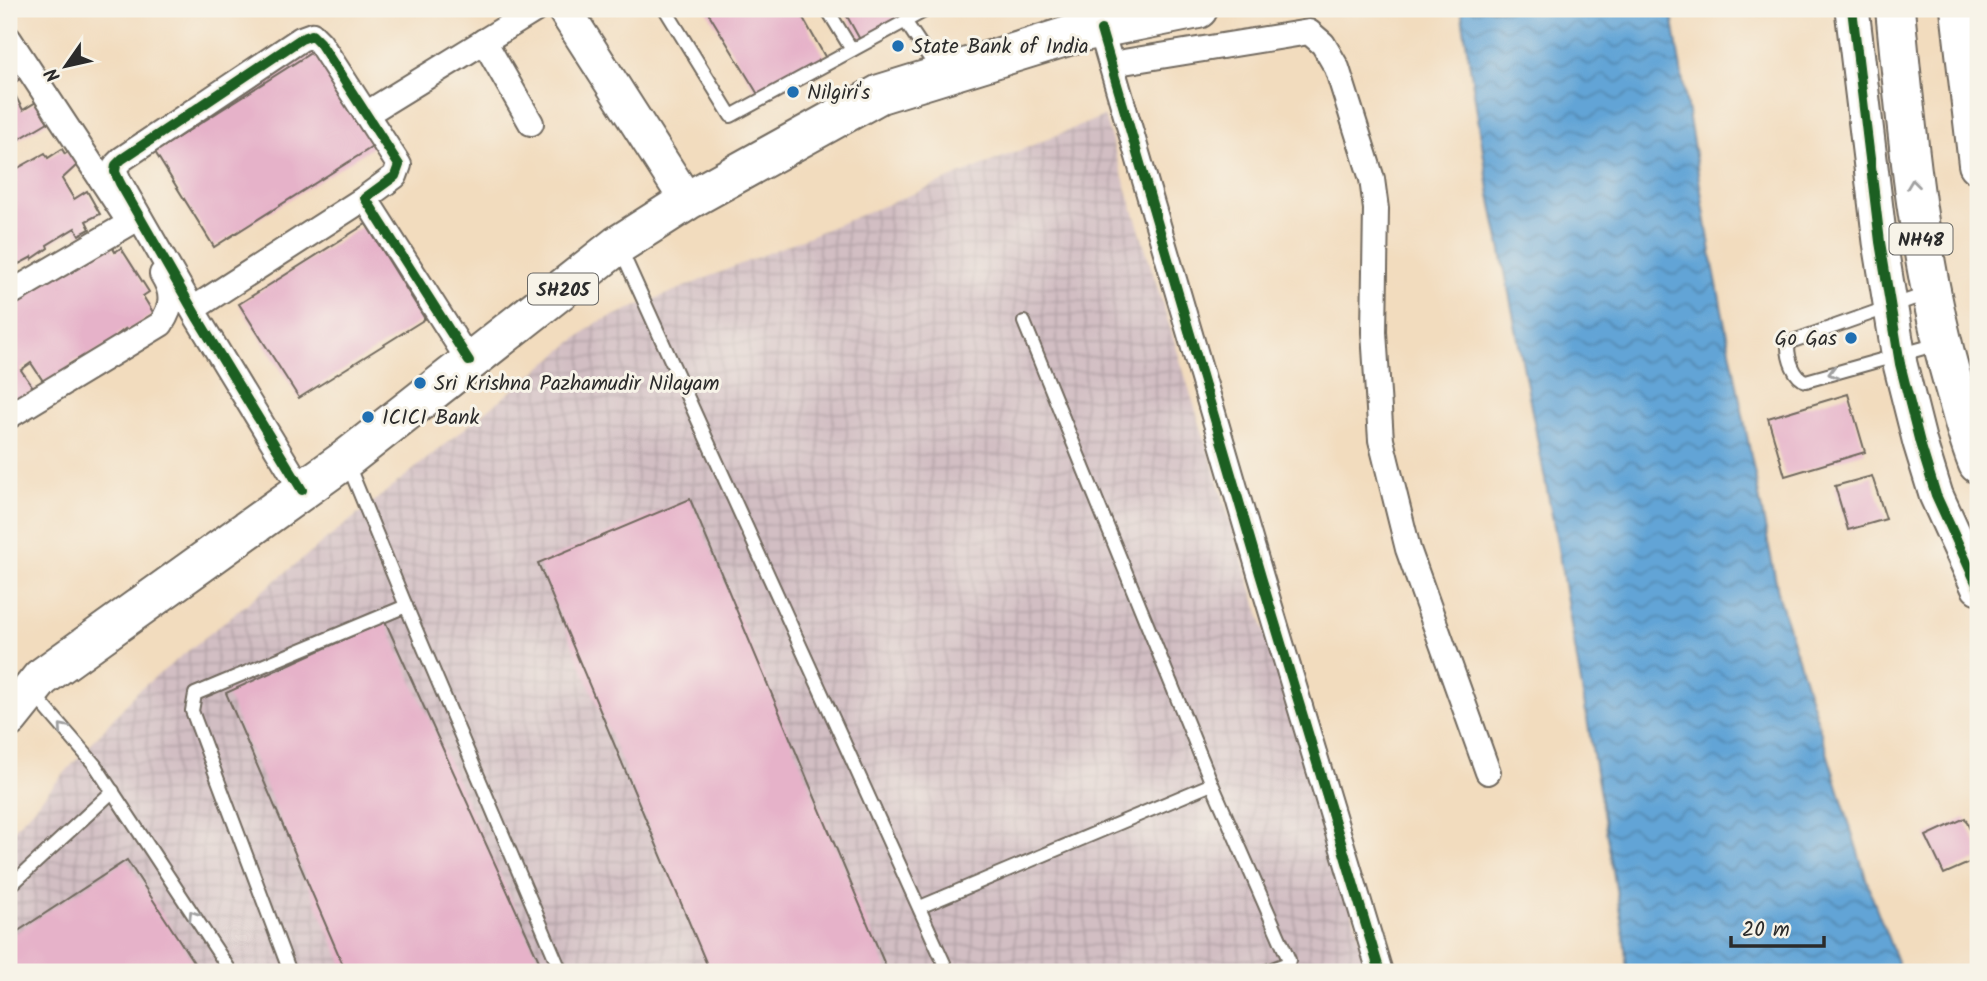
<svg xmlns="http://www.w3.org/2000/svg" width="1987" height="981" font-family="Kalam,sans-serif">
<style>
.industrial{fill:url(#industrial-grid)}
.water{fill:url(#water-waves);stroke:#466880;stroke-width:2}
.building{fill:#e6b2c9}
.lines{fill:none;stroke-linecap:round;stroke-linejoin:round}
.lane-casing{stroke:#71695e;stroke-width:16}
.street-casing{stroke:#71695e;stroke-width:28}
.secondary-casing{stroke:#71695e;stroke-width:37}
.primary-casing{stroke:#71695e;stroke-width:42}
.highway-casing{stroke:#71695e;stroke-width:42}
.lane{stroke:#fff;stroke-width:12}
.street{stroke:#fff;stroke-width:24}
.secondary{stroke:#fff;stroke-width:33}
.primary{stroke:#fff;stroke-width:38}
.highway{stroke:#fff;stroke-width:38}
.cycleway-casing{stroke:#f7f3e8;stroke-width:15}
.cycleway{stroke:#1b5e20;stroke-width:10}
.oneway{stroke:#a0a0a0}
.poi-dot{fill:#1f6fb2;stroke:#f7f3e8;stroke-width:2.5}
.labels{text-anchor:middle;stroke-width:6;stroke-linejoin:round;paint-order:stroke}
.shield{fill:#f7f3e8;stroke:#686764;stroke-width:2}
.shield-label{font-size:19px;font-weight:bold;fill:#2b2b2b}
.poi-label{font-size:21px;fill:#2b2b2b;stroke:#f7f3e8;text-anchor:start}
</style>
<defs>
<pattern id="industrial-grid" width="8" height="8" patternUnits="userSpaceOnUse" patternTransform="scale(1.75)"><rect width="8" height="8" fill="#d2bec3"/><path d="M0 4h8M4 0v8" fill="none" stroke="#b4a3a8"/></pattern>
<pattern id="water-waves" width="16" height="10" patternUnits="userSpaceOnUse" patternTransform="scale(1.75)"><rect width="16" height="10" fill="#62a4d6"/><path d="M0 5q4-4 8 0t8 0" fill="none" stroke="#5186ae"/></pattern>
</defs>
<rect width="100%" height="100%" fill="#f7f3e8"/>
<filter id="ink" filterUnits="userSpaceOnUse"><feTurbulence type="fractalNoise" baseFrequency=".0143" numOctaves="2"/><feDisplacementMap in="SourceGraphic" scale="14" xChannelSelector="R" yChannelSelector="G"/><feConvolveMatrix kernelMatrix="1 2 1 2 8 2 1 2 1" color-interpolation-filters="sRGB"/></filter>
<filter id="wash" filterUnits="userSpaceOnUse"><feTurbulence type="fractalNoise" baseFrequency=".00686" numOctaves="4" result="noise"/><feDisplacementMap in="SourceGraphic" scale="28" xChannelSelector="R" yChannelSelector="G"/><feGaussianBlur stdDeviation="1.57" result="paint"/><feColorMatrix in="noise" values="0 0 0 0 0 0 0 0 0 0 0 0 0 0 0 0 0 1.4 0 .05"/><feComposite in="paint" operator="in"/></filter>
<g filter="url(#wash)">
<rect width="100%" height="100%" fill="#f2dcbe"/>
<!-- industrial -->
<path class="industrial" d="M1104,116l267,856h-1362v-137l129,-144 458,-368z"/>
<!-- water -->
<path class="water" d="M1461,9h210l42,255 66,333 92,297 30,78h-274l-3,-36 -69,-405 -66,-342z"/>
<g id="blocks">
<!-- building -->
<g class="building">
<path d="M706,9h92l30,53 -66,39z"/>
<path d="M843,9h79l-59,36z"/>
<path d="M317,49l60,95 -163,103 -59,-95z"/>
<path d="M9,52l19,21 -18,13 13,24 18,-11 8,14 -5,3 4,6 -39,23z"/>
<path d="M62,149l3,5 4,-3 8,14 -15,14 12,20 13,-8 13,23 -14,7 4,8 -11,6 -4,-7 -28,17 1,3 -16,11v-2l-13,7 -2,-3 -8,5v-86l5,-3 -3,-5 34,-19 3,5z"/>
<path d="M366,224l59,95 -126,79 -60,-94z"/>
<path d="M108,239l7,13 6,-4 28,44 -6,4 11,18 -28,18 -1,-3 -8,6 1,3 -37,23 -2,-2 -8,5 1,2 -27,18 -14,-21 -10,7 14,20 -26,16v-111z"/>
<path d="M1848,394l17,58 -80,24 -17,-58z"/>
<path d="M1872,476l14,43 -38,11 -13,-44z"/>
<path d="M690,499l198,473h-178l-172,-409z"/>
<path d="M385,621l159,351h-198l-120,-279z"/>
<path d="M1965,818l13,29v12l-34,15 -18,-38z"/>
<path d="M127,860l73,112h-191v-35z"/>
</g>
</g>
</g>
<g filter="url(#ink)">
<use href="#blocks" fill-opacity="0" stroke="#71695e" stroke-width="2"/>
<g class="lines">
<!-- lane casing -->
<g class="lane-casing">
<g id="lane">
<path d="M665,9l66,107 197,-107"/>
<path d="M827,9l25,41"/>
<path d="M905,21l34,51"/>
<path d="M620,248l328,724"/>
<path d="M1926,294l-133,47 -5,5c0,12 6,32 18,35l132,-37"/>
<path d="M1024,322l188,462 77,176 -1,3 -24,9"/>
<path d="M347,462l59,144"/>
<path d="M33,693l62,72 136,207"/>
<path d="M9,887l104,-96"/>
<path d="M920,907l292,-123"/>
<path d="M290,972l-98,-261 3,-17 211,-88 155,366"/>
</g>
</g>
<!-- street casing -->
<g class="street-casing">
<g id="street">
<path d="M1101,30l160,547 119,395"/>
<path d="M9,39l121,184 -121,71"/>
<path d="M484,41l47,82"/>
<path d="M1111,64l198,-32 14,12 14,24 35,111 4,30 -2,123 7,108 27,109 80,223"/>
<path d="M366,114l169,-104"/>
<path d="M193,309l172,-111"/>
<path d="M9,416l152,-92c12,-18 13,-31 1,-50"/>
<path d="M302,490l-104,-171 -78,-136 -5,-11 1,-7 6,-6 179,-120 11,-4 8,8 79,122 -4,11 -30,22 104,163"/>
</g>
</g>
<!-- secondary casing -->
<g class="secondary-casing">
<g id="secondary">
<path d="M564,9l123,192"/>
<path d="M1852,9l28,233 20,122 20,79 16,52 42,92"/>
</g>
</g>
<!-- primary casing -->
<g class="primary-casing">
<path id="primary" d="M9,718l32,-40 305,-219 272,-214 69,-44 193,-107 198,-61 120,-24"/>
</g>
<!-- highway casing -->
<g class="highway-casing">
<g id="highway">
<path d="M1895,9c12,126 23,251 58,374 8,27 14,55 25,81"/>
<path d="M1960,9l18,155"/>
</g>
</g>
<!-- lane -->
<use href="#lane" class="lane"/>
<!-- street -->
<use href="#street" class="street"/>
<!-- secondary -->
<use href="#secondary" class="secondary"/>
<!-- primary -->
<use href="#primary" class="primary"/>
<!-- highway -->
<use href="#highway" class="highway"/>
<!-- cycleway casing -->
<g class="cycleway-casing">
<g id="cycleway">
<path d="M1852,9l28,233 20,122 20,79 16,52 42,92"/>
<path d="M1101,30l160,547 119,395"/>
<path d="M302,490l-104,-171 -78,-136 -5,-11 1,-7 6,-6 179,-120 11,-4 8,8 79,122 -4,11 -30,22 104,163"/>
</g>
</g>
<!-- cycleway -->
<use href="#cycleway" class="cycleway"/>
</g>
<!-- one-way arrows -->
<defs><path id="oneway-chevron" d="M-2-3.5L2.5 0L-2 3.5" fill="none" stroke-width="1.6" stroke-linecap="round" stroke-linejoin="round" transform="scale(1.75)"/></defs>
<g class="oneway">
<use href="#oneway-chevron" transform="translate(1913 184) rotate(-97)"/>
<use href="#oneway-chevron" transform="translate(1833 373) rotate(165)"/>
<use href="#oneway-chevron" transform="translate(63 728) rotate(-131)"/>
<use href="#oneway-chevron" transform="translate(193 915) rotate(-123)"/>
</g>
</g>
<!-- markers -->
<g class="poi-dot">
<circle cx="898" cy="46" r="7"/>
<circle cx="793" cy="92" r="7"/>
<circle cx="1851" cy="338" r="7"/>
<circle cx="420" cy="383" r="7"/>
<circle cx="368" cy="417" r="7"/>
</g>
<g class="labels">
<!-- shield labels -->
<g class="shield">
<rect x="1889.5" y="223.5" width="63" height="31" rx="5"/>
<rect x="528" y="273.5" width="70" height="31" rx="5"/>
</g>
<g class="shield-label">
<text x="1921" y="246">NH48</text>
<text x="563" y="296">SH205</text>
</g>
<!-- poi labels -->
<g class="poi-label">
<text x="912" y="53">State Bank of India</text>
<text x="807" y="99">Nilgiri's</text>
<text x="1837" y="345" text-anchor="end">Go Gas</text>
<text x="434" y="390">Sri Krishna Pazhamudir Nilayam</text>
<text x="382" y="424">ICICI Bank</text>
</g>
</g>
<!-- margin -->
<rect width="1987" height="981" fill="none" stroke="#f7f3e8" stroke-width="35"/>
<!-- north arrow -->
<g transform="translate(66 66) rotate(236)" stroke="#f7f3e8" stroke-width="5" paint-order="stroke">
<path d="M0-5L12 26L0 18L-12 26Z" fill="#2b2b2b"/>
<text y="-10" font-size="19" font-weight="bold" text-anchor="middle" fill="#2b2b2b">N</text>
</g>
<!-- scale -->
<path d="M1731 936v10h93v-10" fill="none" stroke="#2b2b2b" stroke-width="3.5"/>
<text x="1742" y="936" font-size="21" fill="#2b2b2b" stroke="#f7f3e8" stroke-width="5" paint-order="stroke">20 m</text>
</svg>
